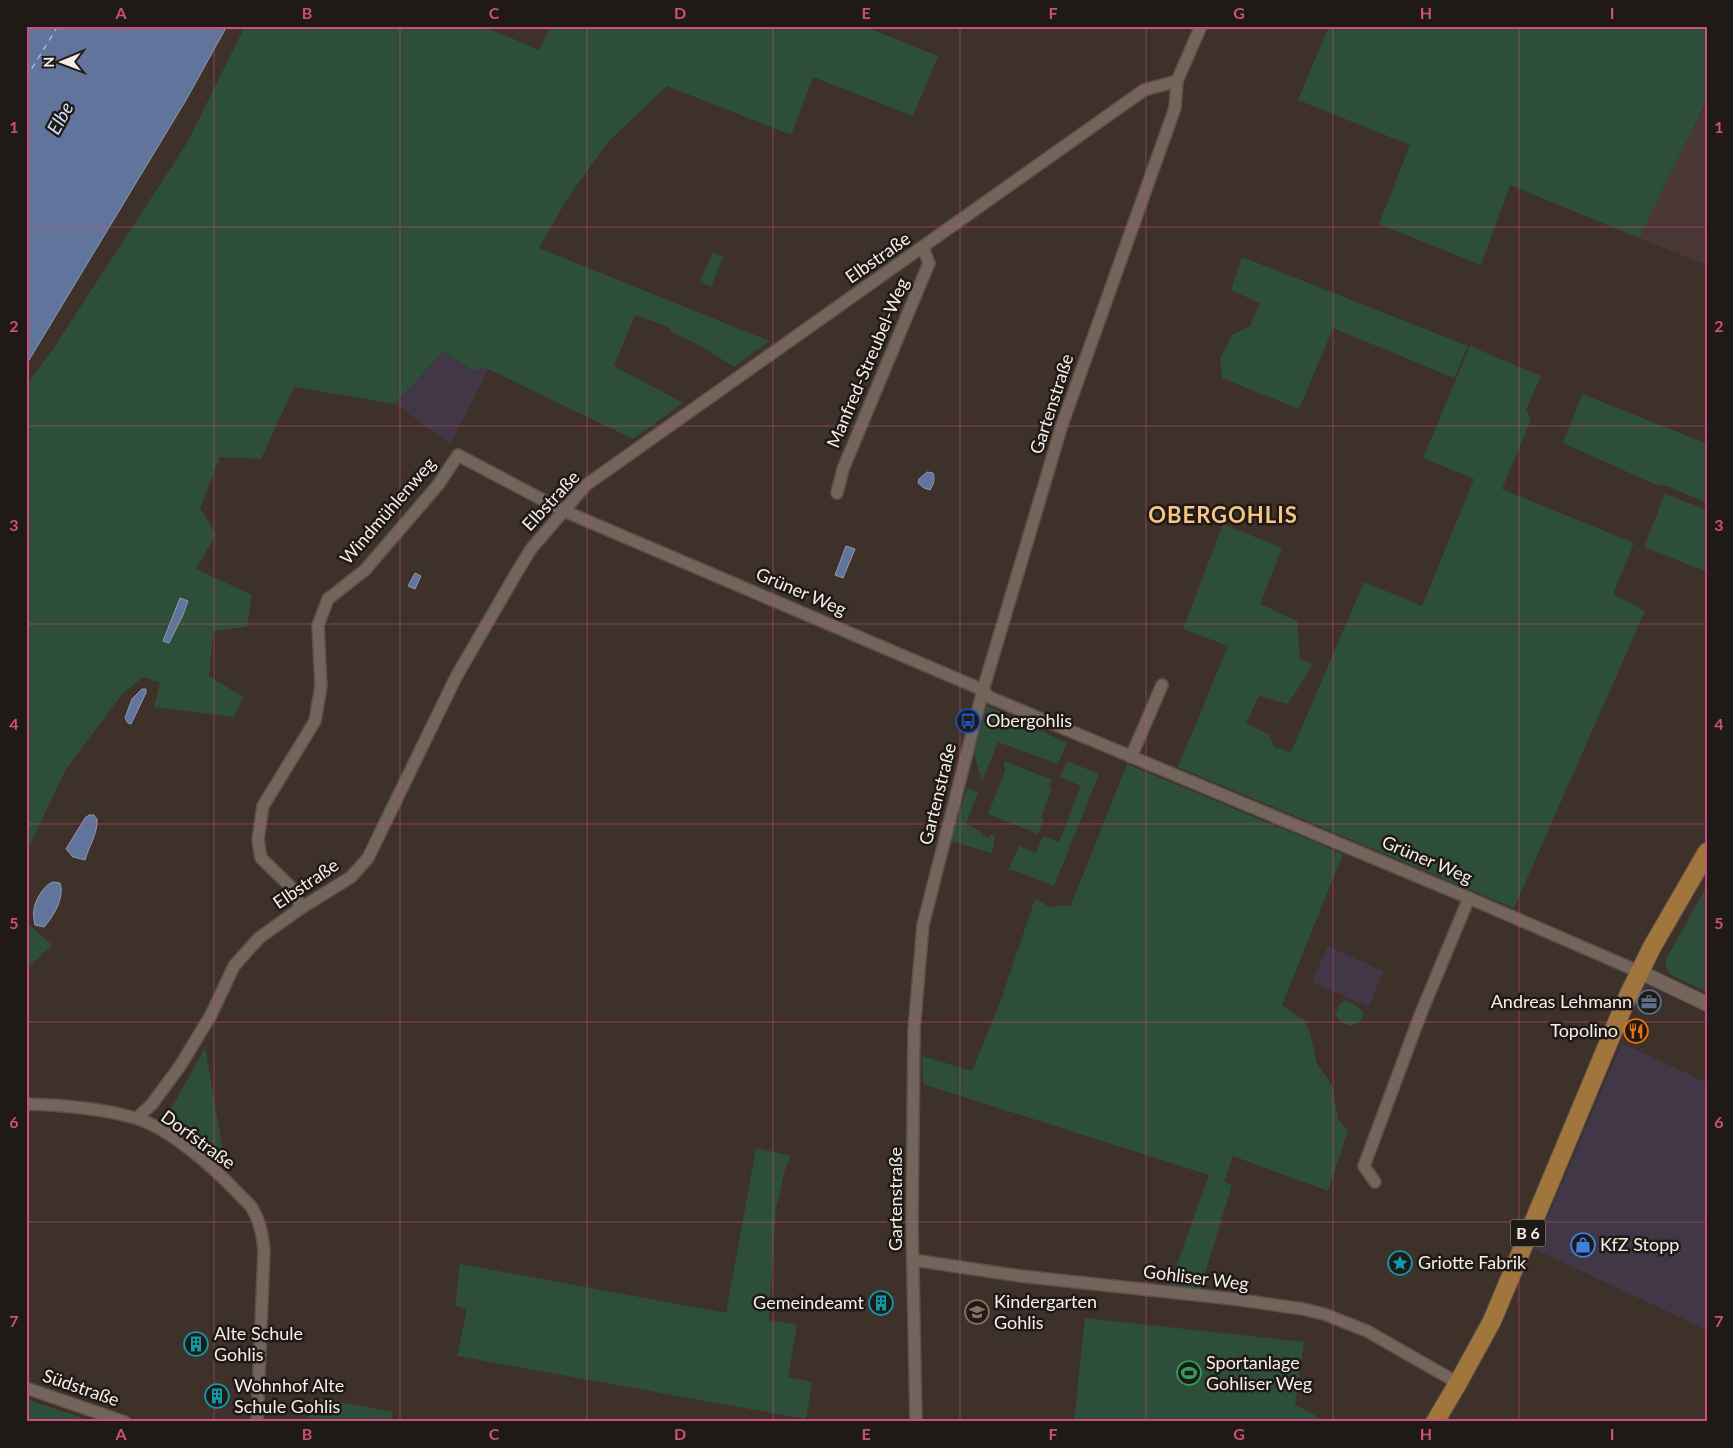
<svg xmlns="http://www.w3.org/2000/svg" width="1733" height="1448" font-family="Lato,sans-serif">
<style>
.commercial{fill:#4a3634}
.industrial{fill:#423747}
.green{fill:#2d4f3a}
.water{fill:#61749b;stroke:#8e99b2}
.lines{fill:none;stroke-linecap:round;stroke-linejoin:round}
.ferry{stroke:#d1def7;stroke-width:1;stroke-dasharray:6 5;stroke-linecap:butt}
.minor-casing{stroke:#5b5049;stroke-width:14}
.tertiary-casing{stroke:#5b5049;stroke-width:16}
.primary-casing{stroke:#5b5049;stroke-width:20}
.minor{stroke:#73655b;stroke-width:11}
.tertiary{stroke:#73655b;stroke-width:14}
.primary{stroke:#a0763c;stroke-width:18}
.grid{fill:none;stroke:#cf4e7e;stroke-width:1;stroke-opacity:0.55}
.labels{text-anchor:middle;stroke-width:5;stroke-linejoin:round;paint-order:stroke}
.shield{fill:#201a17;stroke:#b6aeaa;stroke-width:1}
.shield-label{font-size:16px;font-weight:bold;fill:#f7eee9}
.street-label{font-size:18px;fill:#f7eee9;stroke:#201a17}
.poi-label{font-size:18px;fill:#f7eee9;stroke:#201a17;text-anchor:start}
.water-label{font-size:19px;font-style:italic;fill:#d1def7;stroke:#201a17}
.district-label{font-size:22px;font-weight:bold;letter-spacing:1px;fill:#f5c683;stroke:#201a17}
.neatline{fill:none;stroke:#cf4e7e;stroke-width:2}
.grid-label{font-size:16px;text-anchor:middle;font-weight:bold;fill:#cf4e7e}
</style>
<rect width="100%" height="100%" fill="#3e3129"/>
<!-- commercial -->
<path class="commercial" d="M1707,100v165l-68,-27z"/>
<!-- industrial -->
<g class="industrial">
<path d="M441,352l35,19 8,-4 4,2 -37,75 -56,-40z"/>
<path d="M1328,946l55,25 -14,36 -57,-25z"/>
<path d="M1622,1043l85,40v247l-173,-81z"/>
</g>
<!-- green -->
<g class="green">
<path d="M245,26h238l56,24 12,-24h312l75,30 -25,60 -100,-39 -22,58 -124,-49 -58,55 -42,58 -28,49 230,93 -35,26 -35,-22 -27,-13 -4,-5 -33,-12 -21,51 69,37 -50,36 -145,-70 -4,-2 -8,4 -34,-19 -47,52 -101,-17 -33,72 -41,-2 -20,51 16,26 -20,35 56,26 -5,32 -34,4 -4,45 34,21 -9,20 -80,-10 6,-24 -17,-6 -21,17 -56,75 -40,84v-467l27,-37 134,-206z"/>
<path d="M1329,26h378v74l-68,138 -129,-53 -29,80 -102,-41 31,-79 -112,-45z"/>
<path d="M713,252l10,5 -12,30 -11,-5z"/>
<path d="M1242,257l226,89 -14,32 -121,-50 -34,81 -77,-31 -2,-19 12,-24 18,-9 10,-23 -29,-13z"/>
<path d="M1470,346l71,30 -15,34 5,10 -29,69 132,54 -21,51 32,17 -131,297 -336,-141 50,-121 -45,-17 40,-105 59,24 -22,56 37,17 3,38 13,5 -25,40 -29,-8 -13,27 23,12 5,12 17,5 73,-170 58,24 52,-127 -51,-21z"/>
<path d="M1582,394l125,50v59l-40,-17 -13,-2 -91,-41z"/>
<path d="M1665,494l42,16v62l-63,-25z"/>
<path d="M987,706l80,37 -9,21 -60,-22 -16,40 -8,-29z"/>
<path d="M1004,761l48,19 -3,7 3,1 -11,29 3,2 -6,15 -50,-20 17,-43z"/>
<path d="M1067,761l32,13 -45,112 -38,-15 -8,-1 11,-24 17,7 7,-17 16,6 22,-56 -21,-9z"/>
<path d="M1127,764l216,90 -61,151 22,15 6,12 7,32 15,21 6,34 10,12 -20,60 -95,-35 -9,26 8,3 -32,105 -31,-4 40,-111 -286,-91 -1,-28 50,15 29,-71 34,-101 15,8 21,-2z"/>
<path d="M967,788l11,4 -12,32 13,6 3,5 9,4 -2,-5 6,2 -3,17 -41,-12z"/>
<path d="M1707,886v106l-38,-18 -3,-7v-8z"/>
<path d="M28,924l24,21 -26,25v-45z"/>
<path d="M1346,1001l11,5 7,7c-2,9 -6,11 -14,13l-9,-4 -6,-8 5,-10z"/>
<path d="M205,1048l20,114 -4,3 -47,-43 -3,-13z"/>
<path d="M756,1148l35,8 -5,10 -10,42 -7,112 28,5 -9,52 24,5 -6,37 -349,-63 10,-47 -12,-3 5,-42 266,49z"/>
<path d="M1085,1318l219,24 -9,62 31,18h-252z"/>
<path d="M312,1397l81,15 -2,8 6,2h-91z"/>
<path d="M26,1399l68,23h-68z"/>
</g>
<!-- water -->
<g class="water">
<path d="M26,26h201l-41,74 -160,265z"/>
<path d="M927,472l6,1c2,6 1,11 -3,17l-6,-2 -6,-5 1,-4z"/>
<path d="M846,546l9,3 -12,29 -8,-3z"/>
<path d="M415,573l6,3 -6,13 -7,-3z"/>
<path d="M180,598l8,3 -5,14 -14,28 -6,-2z"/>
<path d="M142,689h4v4l-15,31 -3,-1 -3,-5 7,-19z"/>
<path d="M89,815h5l3,4c1,14 -8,27 -12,41l-12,-3 -7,-8 19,-31z"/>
<path d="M53,882l7,1c5,15 -7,34 -16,44l-9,-2c-1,-5 -2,-11 -1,-16 1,-9 11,-25 19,-27z"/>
</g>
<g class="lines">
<!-- ferry -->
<path class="ferry" d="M26,78l32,-52"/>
<!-- minor casing -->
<g class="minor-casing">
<g id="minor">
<path d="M837,493l6,-24 86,-206 -6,-15"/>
<path d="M1131,757l31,-72"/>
<path d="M301,908l-8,-19 -32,-31 -3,-18 5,-34 52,-85 6,-35 -3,-61 10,-26 37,-29 73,-85 20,-30 106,56 419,179 6,7 480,201 171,74"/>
<path d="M26,1104c36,1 75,4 109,14 33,9 78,49 101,73 5,6 12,11 16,17 8,13 11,28 12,43l-7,171"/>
<path d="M137,1118l15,-14 28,-38 31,-51 23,-49 25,-28 42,-30 50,-31 17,-19 88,-181 61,-105 14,-23 55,-64 558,-395 33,-9"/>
<path d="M1375,1182l-11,-16 57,-153 48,-115"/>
<path d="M913,1260l107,16 214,23 69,10 21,5 43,17 91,52"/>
<path d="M26,1388l99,34"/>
<path d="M916,1422l-4,-197 2,-195 9,-105 60,-235 79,-265 113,-317 2,-27 24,-55"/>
</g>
</g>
<!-- tertiary casing -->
<g class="tertiary-casing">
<path id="tertiary" d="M1640,972l67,32"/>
</g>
<!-- primary casing -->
<g class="primary-casing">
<path id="primary" d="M1435,1422l23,-39 34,-62 136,-325 24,-49 55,-95"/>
</g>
<!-- minor -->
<use href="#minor" class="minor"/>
<!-- tertiary -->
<use href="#tertiary" class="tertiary"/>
<!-- primary -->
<use href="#primary" class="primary"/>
</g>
<!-- grid -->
<path class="grid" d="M214,26v1396M400,26v1396M587,26v1396M773,26v1396M960,26v1396M1146,26v1396M1333,26v1396M1519,26v1396M26,227h1681M26,426h1681M26,624h1681M26,824h1681M26,1022h1681M26,1222h1681"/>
<!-- icons -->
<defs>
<g id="bus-ring" transform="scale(1.25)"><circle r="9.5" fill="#201a17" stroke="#1a4fb4" stroke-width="1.5"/><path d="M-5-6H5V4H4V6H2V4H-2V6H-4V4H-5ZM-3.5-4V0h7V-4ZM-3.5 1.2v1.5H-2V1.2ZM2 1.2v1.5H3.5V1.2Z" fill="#1a4fb4"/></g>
<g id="office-ring" transform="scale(1.25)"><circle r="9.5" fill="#201a17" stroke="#5c6f8a" stroke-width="1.5"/><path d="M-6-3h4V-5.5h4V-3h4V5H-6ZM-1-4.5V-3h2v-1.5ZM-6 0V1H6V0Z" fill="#5c6f8a"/></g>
<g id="restaurant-ring" transform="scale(1.25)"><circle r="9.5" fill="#201a17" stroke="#e8710a" stroke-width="1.5"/><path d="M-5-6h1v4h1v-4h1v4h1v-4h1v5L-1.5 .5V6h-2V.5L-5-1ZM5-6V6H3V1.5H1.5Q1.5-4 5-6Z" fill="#e8710a"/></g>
<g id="shop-ring" transform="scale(1.25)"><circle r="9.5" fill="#201a17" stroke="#3f7fe0" stroke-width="1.5"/><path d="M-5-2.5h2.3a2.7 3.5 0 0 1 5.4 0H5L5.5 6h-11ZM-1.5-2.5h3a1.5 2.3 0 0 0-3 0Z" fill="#3f7fe0"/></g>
<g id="sight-ring" transform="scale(1.25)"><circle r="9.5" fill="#201a17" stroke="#0f9aa8" stroke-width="1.5"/><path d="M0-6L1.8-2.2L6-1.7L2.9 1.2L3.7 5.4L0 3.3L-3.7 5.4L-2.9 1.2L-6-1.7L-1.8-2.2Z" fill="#0f9aa8"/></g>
<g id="building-ring" transform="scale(1.25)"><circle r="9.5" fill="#201a17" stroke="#0f9aa8" stroke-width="1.5"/><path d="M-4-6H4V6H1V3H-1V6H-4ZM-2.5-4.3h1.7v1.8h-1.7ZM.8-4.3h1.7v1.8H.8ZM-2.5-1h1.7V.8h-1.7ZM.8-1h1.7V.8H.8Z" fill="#0f9aa8"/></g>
<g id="school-ring" transform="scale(1.25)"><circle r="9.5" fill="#201a17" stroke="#8d6e63" stroke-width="1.5"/><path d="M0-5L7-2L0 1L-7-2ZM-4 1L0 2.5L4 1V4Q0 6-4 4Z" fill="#8d6e63"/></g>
<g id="stadium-ring" transform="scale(1.25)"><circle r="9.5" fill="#201a17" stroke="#2e9e5b" stroke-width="1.5"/><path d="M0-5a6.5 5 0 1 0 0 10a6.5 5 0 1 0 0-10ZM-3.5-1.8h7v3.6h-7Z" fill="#2e9e5b"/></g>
</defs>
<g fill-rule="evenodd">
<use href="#bus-ring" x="968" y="721"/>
<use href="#office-ring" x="1649" y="1002"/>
<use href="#restaurant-ring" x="1636" y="1031"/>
<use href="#shop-ring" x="1583" y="1245"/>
<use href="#sight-ring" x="1400" y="1263"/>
<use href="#building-ring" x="881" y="1303"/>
<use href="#school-ring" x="977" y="1312"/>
<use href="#building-ring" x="196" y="1344"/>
<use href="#stadium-ring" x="1189" y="1373"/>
<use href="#building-ring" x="217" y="1396"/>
</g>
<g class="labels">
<!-- shield labels -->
<rect class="shield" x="1510.5" y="1219.5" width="35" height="27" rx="4"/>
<g class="shield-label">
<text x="1528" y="1239">B 6</text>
</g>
<!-- street labels -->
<g class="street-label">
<text transform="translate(878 258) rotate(-35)" y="6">Elbstraße</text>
<text transform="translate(868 363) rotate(-67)" y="6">Manfred-Streubel-Weg</text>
<text transform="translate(1052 404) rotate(-72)" y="6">Gartenstraße</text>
<text transform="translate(551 501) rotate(-47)" y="6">Elbstraße</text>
<text transform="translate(388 511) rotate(-49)" y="6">Windmühlenweg</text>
<text transform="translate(801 592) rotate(23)" y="6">Grüner Weg</text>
<text transform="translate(938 794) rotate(-76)" y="6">Gartenstraße</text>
<text transform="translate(1427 860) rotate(23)" y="6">Grüner Weg</text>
<text transform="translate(306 884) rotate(-34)" y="6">Elbstraße</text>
<text transform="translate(198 1140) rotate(36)" y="6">Dorfstraße</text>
<text transform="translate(896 1199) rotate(-90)" y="6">Gartenstraße</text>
<text transform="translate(1196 1278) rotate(7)" y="6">Gohliser Weg</text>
<text transform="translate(81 1388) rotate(19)" y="6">Südstraße</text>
</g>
<!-- poi labels -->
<g class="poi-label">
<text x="986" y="727">Obergohlis</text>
<text x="1632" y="1008" text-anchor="end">Andreas Lehmann</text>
<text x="1618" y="1037" text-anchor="end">Topolino</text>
<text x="1600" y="1251">KfZ Stopp</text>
<text x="1418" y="1269">Griotte Fabrik</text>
<text x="994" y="1308">Kindergarten<tspan x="994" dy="21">Gohlis</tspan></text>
<text x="864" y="1309" text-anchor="end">Gemeindeamt</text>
<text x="214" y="1340">Alte Schule<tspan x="214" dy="21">Gohlis</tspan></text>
<text x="1206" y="1369">Sportanlage<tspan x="1206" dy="21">Gohliser Weg</tspan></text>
<text x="234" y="1392">Wohnhof Alte<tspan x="234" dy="21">Schule Gohlis</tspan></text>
</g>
<!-- water labels -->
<g class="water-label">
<text transform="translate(60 118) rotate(-61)" y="7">Elbe</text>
</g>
<!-- district labels -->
<g class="district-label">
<text x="1223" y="523">OBERGOHLIS</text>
</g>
</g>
<!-- border -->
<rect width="1733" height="1448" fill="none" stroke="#201a17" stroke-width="55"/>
<!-- north arrow -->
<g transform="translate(62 62) rotate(269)" stroke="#201a17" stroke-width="4" paint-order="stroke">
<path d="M0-4L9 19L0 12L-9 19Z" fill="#f7eee9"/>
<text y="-8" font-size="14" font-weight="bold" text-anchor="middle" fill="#f7eee9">N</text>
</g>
<rect x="28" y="28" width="1678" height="1392" class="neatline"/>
<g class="grid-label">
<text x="121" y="19">A</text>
<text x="307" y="19">B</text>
<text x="494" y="19">C</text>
<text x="680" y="19">D</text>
<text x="866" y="19">E</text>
<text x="1053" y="19">F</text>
<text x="1239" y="19">G</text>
<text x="1426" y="19">H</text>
<text x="1612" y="19">I</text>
<text x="14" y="133">1</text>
<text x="1719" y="133">1</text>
<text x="14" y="332">2</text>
<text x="1719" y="332">2</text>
<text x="14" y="531">3</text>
<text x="1719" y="531">3</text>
<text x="14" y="730">4</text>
<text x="1719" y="730">4</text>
<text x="14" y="929">5</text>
<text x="1719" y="929">5</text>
<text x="14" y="1128">6</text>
<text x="1719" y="1128">6</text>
<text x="14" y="1327">7</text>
<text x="1719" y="1327">7</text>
<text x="121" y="1440">A</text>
<text x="307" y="1440">B</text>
<text x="494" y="1440">C</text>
<text x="680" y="1440">D</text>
<text x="866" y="1440">E</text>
<text x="1053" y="1440">F</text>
<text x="1239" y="1440">G</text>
<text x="1426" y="1440">H</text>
<text x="1612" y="1440">I</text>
</g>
</svg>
